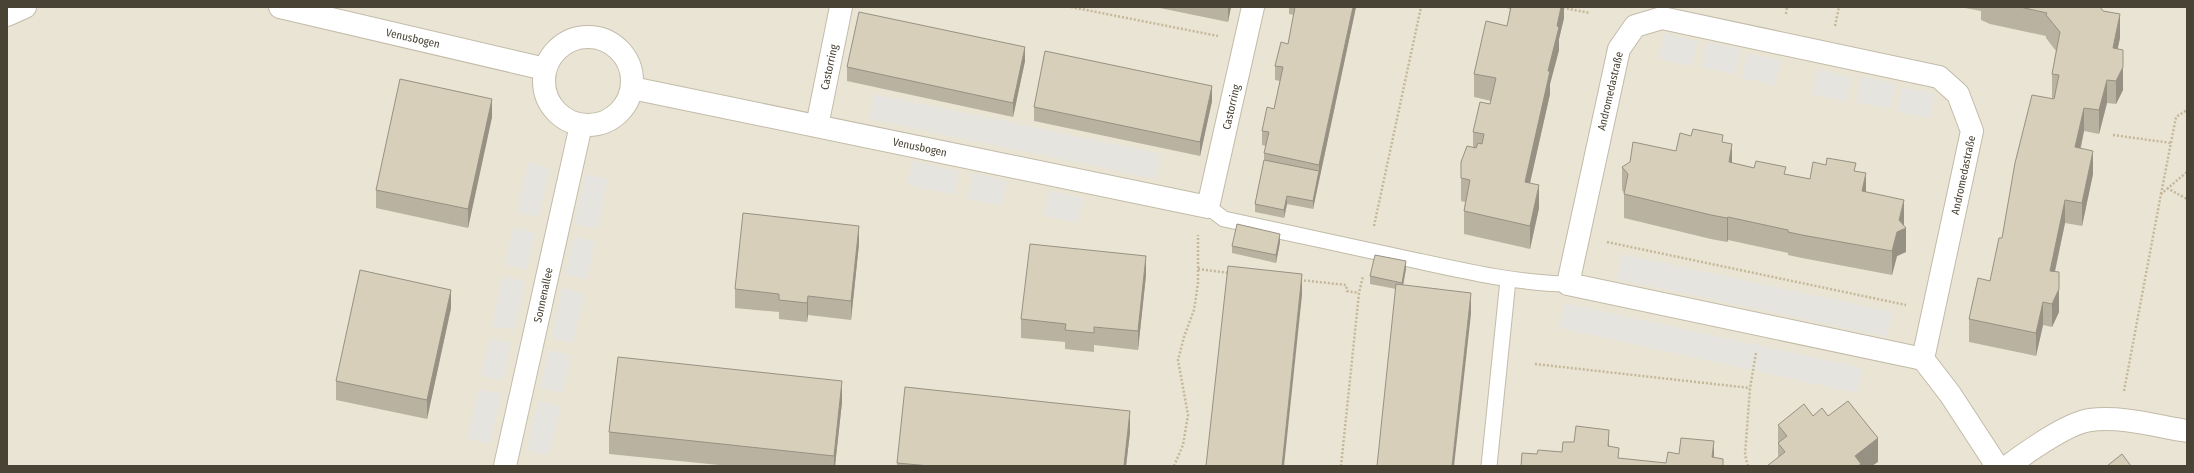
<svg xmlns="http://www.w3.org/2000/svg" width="2194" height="473" font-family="'Fira Sans Condensed',sans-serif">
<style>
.residential{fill:#eae4d4}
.parking{fill:#e6e4df}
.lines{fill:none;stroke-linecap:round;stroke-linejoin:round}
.lane-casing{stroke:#c2bba8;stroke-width:17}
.street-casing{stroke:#c2bba8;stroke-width:24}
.path{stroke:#c5b898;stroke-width:2.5;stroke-dasharray:2 2;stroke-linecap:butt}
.lane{stroke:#fff;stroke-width:15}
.street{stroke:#fff;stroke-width:22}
.wall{fill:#bab2a1}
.shaded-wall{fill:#979183}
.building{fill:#d8cfbb;stroke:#979183}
.labels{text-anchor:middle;stroke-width:3.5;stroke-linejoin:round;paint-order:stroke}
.street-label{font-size:11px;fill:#494335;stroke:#fff}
</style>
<rect width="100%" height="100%" fill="#f5f2e7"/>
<!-- residential -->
<rect class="residential" x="7" y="7" width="2180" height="459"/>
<!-- parking -->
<g class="parking">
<path d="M1664,33l34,8 -6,25 -33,-7z"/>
<path d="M1707,42l34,7 -6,26 -34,-8z"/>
<path d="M1747,53l34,7 -6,25 -33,-7z"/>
<path d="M1818,69l33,8 -5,25 -34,-8z"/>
<path d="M1862,76l34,8 -6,25 -34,-7z"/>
<path d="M1902,87l33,7 -5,25 -34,-8z"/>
<path d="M874,94l287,60 -5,25 -287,-60z"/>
<path d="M912,161l47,10 -5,24 -47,-10z"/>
<path d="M528,163l22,5 -11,49 -22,-5z"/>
<path d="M973,173l34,8 -6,25 -34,-7z"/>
<path d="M585,174l23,5 -11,50 -23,-5z"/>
<path d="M1049,190l34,8 -6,25 -33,-7z"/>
<path d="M513,227l22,5 -8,37 -22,-4z"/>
<path d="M573,237l22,4 -8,38 -22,-4z"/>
<path d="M1622,254l271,58 -6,25 -271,-58z"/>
<path d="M503,276l22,5 -11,49 -22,-4z"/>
<path d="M562,288l22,5 -11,50 -22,-5z"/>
<path d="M1565,303l298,65 -6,25 -298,-65z"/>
<path d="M490,338l21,5 -8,38 -22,-5z"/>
<path d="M549,350l22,5 -9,38 -22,-5z"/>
<path d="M478,389l23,5 -11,50 -22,-5z"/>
<path d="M538,401l22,5 -11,49 -22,-4z"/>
</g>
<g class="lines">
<!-- lane casing -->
<g class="lane-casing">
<g id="lane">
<path d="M1208,207l16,12c65,14 129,28 194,42 50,11 99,22 150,23"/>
<path d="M1489,466l19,-186"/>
</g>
</g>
<!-- street casing -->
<g class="street-casing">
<g id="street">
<path d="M280,7l265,62"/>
<path d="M7,15l18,-8"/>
<circle cx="588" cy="81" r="44"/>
<path d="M632,88l576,119 45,-200"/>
<path d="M817,126l24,-119"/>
<path d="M1923,359l49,-228 -14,-37 -19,-17 -277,-59 -27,8 -16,23 -51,235 355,75 27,35 47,72"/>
<path d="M505,466l76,-341"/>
<path d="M2008,466c19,-14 60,-43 82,-46 32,-4 66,6 97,11"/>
</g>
</g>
<!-- path -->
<g class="path">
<path d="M1071,7l147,29"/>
<path d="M1559,7l31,6"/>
<path d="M1786,14l1,-7"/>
<path d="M1835,26l4,-19"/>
<path d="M2113,135l58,8"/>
<path d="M2167,188l20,11"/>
<path d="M2161,194l15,-77 11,-7"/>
<path d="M1374,226l47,-219"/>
<path d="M1607,242l299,63"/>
<path d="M1198,269l32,4"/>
<path d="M1300,280l46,5 1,6 12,2"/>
<path d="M1535,364l215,24"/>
<path d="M2124,391l37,-197 26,-22"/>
<path d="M1174,466l9,-21 5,-30 -10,-55 6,-23 10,-27 4,-27v-48"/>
<path d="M1341,466l18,-173 4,-17"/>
<path d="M1748,466l-3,-11 5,-67 6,-35"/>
</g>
<!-- lane -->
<use href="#lane" class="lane"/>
<!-- street -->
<use href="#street" class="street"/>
</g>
<!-- wall -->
<g class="wall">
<path d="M1155,7h76l-3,15z"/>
<path d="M1289,7h67l-43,202 -26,-5 -3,14 -29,-6v-8l9,-44v-7l2,-7 -4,-1v-14l12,-22 6,-28 -5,-1v-14l13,-22 6,-29 -5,-1z"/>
<path d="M1504,7h60v11l-5,21v11l-9,34v10l-20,89 9,25 -9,41 -66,-15v-23l1,-9 -4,-1v-39l12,-14v-16l17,-28 1,-3 -17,-4v-23l33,-48 3,-17z"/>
<path d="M1960,7h140l20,31 -3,11 6,41 -7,14 -9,-1 -8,31 -15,-3 -3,17 12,26 -11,52 -17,-3 -10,49 4,40 -7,15 -9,-2 -7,31 -67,-14v-23l21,-38 12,-43 52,-139 1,-1h-3v-24l4,-23 -10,-13v-2l-56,-12 -9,-4v-9z"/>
<path d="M1025,61l-12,56 -166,-36v-14z"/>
<path d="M1212,101l-12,55 -166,-35v-14z"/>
<path d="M492,117l-24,111 -92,-20v-18z"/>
<path d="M1723,142l9,21 78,16 46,-8 10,21 38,31v3l2,26 -9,4 -5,19 -90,-17 -14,-3v-2l-60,-13 -1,2 -16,-3 -87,-21v-25l-2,-3v-23l54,-16z"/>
<path d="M1280,242l-4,21 -44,-10v-7z"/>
<path d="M859,244l-8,76 -43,-5 -1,7 -28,-3v-7l-44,-4v-19z"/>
<path d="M1406,269l-3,16 68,29 -75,-25 -26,-5v-8z"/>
<path d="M1146,275l-8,75 -44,-5v7l-29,-3v-7l-44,-4v-19z"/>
<path d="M451,308l-24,111 -91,-19v-19z"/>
<path d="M842,402l-7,64h-106l-120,-12v-22z"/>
<path d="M1813,416h15l50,46 -100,-5v-32z"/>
<path d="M1130,432l-4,34h-229v-3z"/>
</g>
<!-- shaded-wall -->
<g class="shaded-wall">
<path d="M1228,7h3l-3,15z"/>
<path d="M1353,7h3l-43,202v-8l6,-30v-6z"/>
<path d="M1561,7h3v11l-5,21v11l-9,34v10l-25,111v-23l32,-156z"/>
<path d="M2120,14v24l-7,33v-23z"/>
<path d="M1025,47v14l-12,56v-14z"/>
<path d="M2123,67v23l-7,14v-23z"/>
<path d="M2107,80v23l-8,31v-24z"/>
<path d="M1212,86v15l-12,55v-14z"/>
<path d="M492,99v18l-24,111v-19z"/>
<path d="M2084,108v23l-9,40v-24z"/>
<path d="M1732,144v23l-3,-5z"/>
<path d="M2093,151v23l-11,52v-23z"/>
<path d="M1866,173v23l-4,-5z"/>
<path d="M1539,185v23l-9,41v-23z"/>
<path d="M1287,196v8l-3,14v-8z"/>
<path d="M1904,200v23l-1,7 3,-2v24l-9,4 -5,19v-24z"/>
<path d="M2065,200v23l-15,71v-23z"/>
<path d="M1728,217v23l-1,2v-24z"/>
<path d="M859,226v18l-8,76v-19z"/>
<path d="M1280,234v8l-4,21v-8z"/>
<path d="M1146,256v19l-8,75v-19z"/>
<path d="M1406,261v8l-4,22v-8z"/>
<path d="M1302,274v21l-18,171h-2z"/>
<path d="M2059,289v23l-7,15v-23z"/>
<path d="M451,290v18l-24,111v-19z"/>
<path d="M1471,293v21l-17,152h-2z"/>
<path d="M808,296v19l-1,7v-19z"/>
<path d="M2043,302v23l-7,31v-23z"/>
<path d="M842,381v21l-7,64h-1v-10z"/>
<path d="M1130,411v21l-4,34h-2z"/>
<path d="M1609,430v23l-1,-7z"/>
<path d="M1878,438v24l-6,4h-17v-10z"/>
<path d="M1714,441v25l-2,-9z"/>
</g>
<!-- building -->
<g class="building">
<path d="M1295,7h58l-34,158 -55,-12 5,-21 -7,-1 5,-24 7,2 9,-42 -8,-1 6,-24 7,2z"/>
<path d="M1511,7h50l-4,19 2,1 -11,44h2l-25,111 14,3 -9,41 -66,-15 6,-31 -9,-2v-16l6,-16 9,2 2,-5 4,1 2,-10 -11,-2 7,-30 10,2 6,-26 -22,-4 12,-53 21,5z"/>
<path d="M2020,7h80l3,4 17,3 -7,34 10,2v17l-7,14 -9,-1 -8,30 -15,-2 -9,39 18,4 -11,52 -17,-3 -15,71 9,1v17l-7,15 -9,-2 -7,31 -67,-14 9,-41 12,3 9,-43h3l13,-75 17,-68 22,4 5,-24 -7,-1 8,-42 -14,-17 1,-2z"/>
<path d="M859,12l166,35 -12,56 -166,-36z"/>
<path d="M1045,51l167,35 -12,56 -166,-35z"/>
<path d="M400,79l92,20 -24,110 -92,-19z"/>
<path d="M1693,129l30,6 -1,7 10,2 -3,18 25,6 2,-7 30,6 -2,7 26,5 3,-17 13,3 1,-7 29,5 -2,8 12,2 -4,18 42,9 -5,20 7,8 -9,4 -5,19 -90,-16 -14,-3v-2l-60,-13 -1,1 -16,-3 -87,-21 4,-20 -6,-7 8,-5 3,-20 43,9 4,-18 11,3z"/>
<path d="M1264,160l55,11 -6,30 -26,-5 -3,14 -29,-6z"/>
<path d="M743,213l116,13 -8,75 -43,-5 -1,7 -28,-3v-6l-44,-5z"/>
<path d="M1237,224l43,10 -4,21 -44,-9z"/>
<path d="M1030,244l116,12 -8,75 -44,-4v6l-29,-3 1,-6 -45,-5z"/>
<path d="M1375,255l31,6 -4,22 -32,-7z"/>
<path d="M1228,266l74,8 -20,192h-76z"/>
<path d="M360,270l91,20 -24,110 -91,-19z"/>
<path d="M1396,284l75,9 -19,173h-75z"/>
<path d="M618,357l224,24 -8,75 -225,-24z"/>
<path d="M905,387l225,24 -6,55h-194l-33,-3z"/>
<path d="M1848,401l30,37 -23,18 6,8 -3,2h-91l18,-14 -7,-9 9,-7 -9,-11 26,-21 9,12 9,-8 6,8z"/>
<path d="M1576,426l33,4 -1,16 11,2 -1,10 48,5 2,-11 11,2 2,-16 33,3 -2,16 11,2v7h-202l1,-13 15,1 1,-4 24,2 1,-10h11z"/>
<path d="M2122,454l9,12h-24z"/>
</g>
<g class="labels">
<!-- street labels -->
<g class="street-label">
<text transform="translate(413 38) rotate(13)" y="4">Venusbogen</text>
<text transform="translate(829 67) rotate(-78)" y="4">Castorring</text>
<text transform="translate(1610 91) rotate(-77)" y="4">Andromedastraße</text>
<text transform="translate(1231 107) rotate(-77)" y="4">Castorring</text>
<text transform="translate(920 147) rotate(12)" y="4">Venusbogen</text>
<text transform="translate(1963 175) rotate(-78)" y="4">Andromedastraße</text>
<text transform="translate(543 295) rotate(-78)" y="4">Sonnenallee</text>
</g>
</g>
<!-- border -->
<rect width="2194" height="473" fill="none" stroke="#494335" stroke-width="16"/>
</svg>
